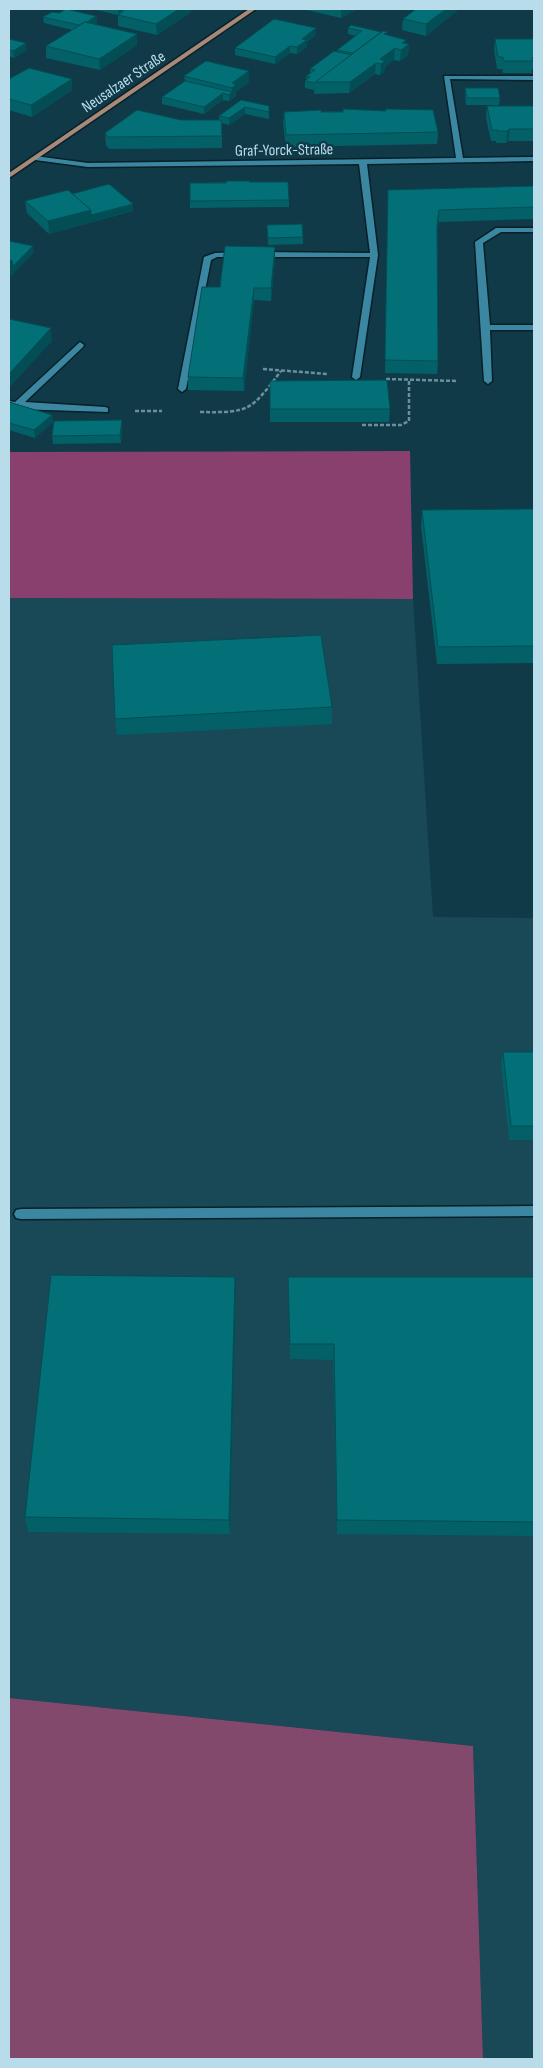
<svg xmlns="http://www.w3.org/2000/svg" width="543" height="2068" font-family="'Sofia Sans Condensed',sans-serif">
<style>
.built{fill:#194857}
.green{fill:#83496d}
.forest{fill:#89406f}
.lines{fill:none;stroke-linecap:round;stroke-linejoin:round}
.minor-casing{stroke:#082028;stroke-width:3}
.major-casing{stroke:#082028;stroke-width:3}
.path{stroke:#6a909e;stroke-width:2.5;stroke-dasharray:4 2;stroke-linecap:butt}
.minor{fill:#3b87a1;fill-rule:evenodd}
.major{fill:#a88979;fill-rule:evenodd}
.wall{fill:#036067}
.shaded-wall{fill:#024e54}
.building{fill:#037078;stroke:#024e54}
.labels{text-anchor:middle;stroke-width:5;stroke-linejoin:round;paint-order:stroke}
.far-street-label{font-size:16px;fill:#b9dcea;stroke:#113a48}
</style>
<rect width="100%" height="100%" fill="#113a48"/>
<!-- built -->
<path class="built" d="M9,598l404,1 20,318 101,1v1141h-51l-10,-313 -464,-48z"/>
<!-- green -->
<path class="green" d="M9,1698l464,48 10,313h-474z"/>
<!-- forest -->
<path class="forest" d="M410,451l3,148 -404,-1v-146z"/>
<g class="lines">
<!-- minor casing -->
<g class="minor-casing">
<g id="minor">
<path d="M444,76h90v4l-84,-1 13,79 71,-1v4l-167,3 11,91 -18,122 -4,3 -4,-3 18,-120h-153l-6,3 -25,129 -4,3 -4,-3 26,-132 11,-4 25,-1 130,1 -11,-89 -271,3 -53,-7 -4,-2 4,-2 53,7 368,-5z"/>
<path d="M496,228h38v4h-33l-18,11 7,82h44v5h-44l2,51 -4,3 -4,-3 -9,-139z"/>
<path d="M80,342l4,3 -1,2 -58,55 80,5 3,1v4l-92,-3 -7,-2v-6l6,1z"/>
<path d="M534,1206v10l-513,3 -5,-1 -2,-4 2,-4 5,-1z"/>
</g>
</g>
<!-- major casing -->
<g class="major-casing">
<path id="major" d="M249,9h7l-247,169v-5z"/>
</g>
<!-- path -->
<g class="path">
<path d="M263,369l64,5"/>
<path d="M386,379l71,2"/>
<path d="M135,411h27"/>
<path d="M200,412c51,1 51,-2 81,-41"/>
<path d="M362,425h39l8,-4v-40"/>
</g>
<!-- minor -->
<use href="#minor" class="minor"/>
<!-- major -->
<use href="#major" class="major"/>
</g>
<!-- wall -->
<g class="wall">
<path d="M92,9h99v3l-34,23 -39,-9v-11z"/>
<path d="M302,9h55l-16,9z"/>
<path d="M416,9h43l-33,27 -24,-6 1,-11z"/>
<path d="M59,13l37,3 1,7 -2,1 42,10v11l-37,25 -54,-12v-12l26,-16 -28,-7 -1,-6z"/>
<path d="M348,28l58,12v3l3,1 -1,11 -8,6 -6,-1 -9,7 -1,5 -4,3 -5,-1 -26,19 -35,1v-4l-9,-2v-7l1,-1v-4l4,-2v-5l27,-17v-2l19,-14 -8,-2z"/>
<path d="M316,35l-9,7v5l-10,7 -7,-1 -15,11 -40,-9v-7z"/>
<path d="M9,39l18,11 -13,8 -5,-2z"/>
<path d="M495,39h39v30h-2v4h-29l-1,-4h-5l-3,-19z"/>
<path d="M249,71v11l-13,10v4l-7,5 -6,-1 -19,14 -42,-10v-7l23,-16 -1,-5z"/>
<path d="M9,79l63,11 -40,27 -23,-7z"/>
<path d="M465,88l35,10 -1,7h-33l-1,-10z"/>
<path d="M241,100l28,6v13l-24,-5 -16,11 -7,-2v25l-113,1 -3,-4 -1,-12 76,-13h38v-4z"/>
<path d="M487,106h47v35h-26l-2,2h-10v-2h-5l-5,-23z"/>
<path d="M386,109l52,23 -1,12 -151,3 -3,-23 1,-12 102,-1z"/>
<path d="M249,182l40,18v7l-99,1v-25z"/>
<path d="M534,186v33l-95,3 -2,10 1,129 -1,13 -52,-1 3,-171z"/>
<path d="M72,194l61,10v7l-84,23 -22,-21 -2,-12z"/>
<path d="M267,225l36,12v7l-35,1z"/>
<path d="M275,247v12l-4,42 -17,-1 -10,91 -56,-1v-13l32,-90z"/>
<path d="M270,381l120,28 -1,13h-119z"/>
<path d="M9,402l43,13 1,7 -18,16 -26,-8z"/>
<path d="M122,420v7l-1,16 -68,1 -1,-8z"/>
<path d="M534,509v154l-97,1 -16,-138 1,-16z"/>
<path d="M332,707v17l-215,11 -2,-16z"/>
<path d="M503,1052h31v88h-25l-8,-75z"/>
<path d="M288,1277h246v259l-197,-2 -4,-174 -43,-1z"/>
<path d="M236,1292l-6,242 -202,-2 -3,-15z"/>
</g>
<!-- shaded-wall -->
<g class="shaded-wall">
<path d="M118,9h4v3l-4,3z"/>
<path d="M179,9h12v3l-34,23 -1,-11z"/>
<path d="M341,9h16l-16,9z"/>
<path d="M446,9h13l-33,27v-12z"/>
<path d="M96,16l1,7 -15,9v-6z"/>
<path d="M316,28v7l-9,7v5l-10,7v-7l5,-8z"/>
<path d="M137,34v11l-37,25 -1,-11z"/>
<path d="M406,40v6l3,-2 -1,11 -8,6 1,-11 1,-7z"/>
<path d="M26,43l1,7 -13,8 -1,-7z"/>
<path d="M290,46v7l-15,11v-7z"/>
<path d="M395,48l-1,12 -9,7 -1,5 -4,3 1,-11 -1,-5z"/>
<path d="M376,63l-1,11 -26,19 1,-11z"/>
<path d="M249,71v11l-13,10v4l-4,3v-16z"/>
<path d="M72,79v11l-40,27 -1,-12z"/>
<path d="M232,92v7l-3,2v-6z"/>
<path d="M223,93v7l-19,14v-7z"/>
<path d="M245,107v7l-16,11v-7z"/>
<path d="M510,129l-2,12 -2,2 1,-12z"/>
<path d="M133,204v7l-41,11 -1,-7z"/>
<path d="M91,210l1,12 -43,12 -1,-13z"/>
<path d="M439,210v12l-3,16 1,-13z"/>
<path d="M33,246l1,7 -25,25v-14l3,-3z"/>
<path d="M275,247v12l-4,42v-13z"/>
<path d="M254,288v12l-10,91 -1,-13z"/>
<path d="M51,328l1,13 -43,47v-14z"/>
<path d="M52,415l1,7 -18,16 -1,-8z"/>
<path d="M122,420v7l-1,16 -1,-8z"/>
<path d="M235,1277l1,15 -6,242 -1,-14z"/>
</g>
<!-- building -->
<g class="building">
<path d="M66,9l30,7 -9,6h-2l-6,3 -36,-8 9,-5 7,1z"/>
<path d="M124,9h55l-23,15 -38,-9 8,-6z"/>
<path d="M416,9h30l-20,15 -23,-5z"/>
<path d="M274,19l42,9 -14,11 5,1 -10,7 -7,-1 -15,11 -40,-9z"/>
<path d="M85,22l52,12 -38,25 -53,-13z"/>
<path d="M351,25l30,7 -28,21 -16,-3 25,-19 -14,-3z"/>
<path d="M383,31l5,1 -4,2 22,6 -4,3 7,1 -8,6 -6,-2 -15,11 5,2 -4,3 -5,-1 -26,19h-36z"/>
<path d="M9,39l17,4 -13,8 -4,-1z"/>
<path d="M495,39h39v19h-2l1,3h-29l-1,-4h-5z"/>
<path d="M334,51l17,4 -37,28 -9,-2 5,-4 -4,-1 9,-6 -5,-1z"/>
<path d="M206,61l43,10 -17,12 4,1 -4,4 -48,-12z"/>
<path d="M29,68l43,11 -41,26 -22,-6v-20z"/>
<path d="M185,81l47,11 -3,3 -6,-2 -19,14 -42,-10z"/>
<path d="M465,88h33l2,10h-33z"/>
<path d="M241,100l28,6v6l-24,-5 -16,11 -10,-2z"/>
<path d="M487,106h47v23h-24l-3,2h-10v-1h-5z"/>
<path d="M343,109l43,2v-2l47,1 5,22 -152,3 -2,-23 37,-2v2h22z"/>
<path d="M137,110l44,10h40l1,16 -114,1 -3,-4z"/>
<path d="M227,181h23l-1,1h39l1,18 -99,1v-18h36z"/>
<path d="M109,184l24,20 -42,11v-5l-19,-16z"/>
<path d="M534,186v21l-95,3 -2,15 1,136 -53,-1 3,-170z"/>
<path d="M68,190l23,20 -43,11 -23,-20z"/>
<path d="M302,224l1,13 -35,1 -1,-13z"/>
<path d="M9,241l24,5 -20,20 -1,-5 -3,-1z"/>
<path d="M225,246l50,1 -4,41h-17l-11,90 -55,-1 14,-90h18z"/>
<path d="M9,319l42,9 -42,46z"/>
<path d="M387,380l3,29h-120v-28z"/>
<path d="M9,402l43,13 -18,15 -25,-7z"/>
<path d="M122,420l-2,15 -68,1 2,-15z"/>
<path d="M534,509v137l-96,1 -16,-137z"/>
<path d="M321,635l11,72 -217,12 -3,-74z"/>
<path d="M503,1052h31v74h-23z"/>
<path d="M51,1275l184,2 -6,243 -204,-3z"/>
<path d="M288,1277h246v245l-197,-2 -3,-176h-44z"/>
</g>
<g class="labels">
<!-- far-street labels -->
<g class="far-street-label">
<text transform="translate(123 81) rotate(-34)" y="6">Neusalzaer Straße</text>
<text transform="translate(284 149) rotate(-1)" y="6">Graf-Yorck-Straße</text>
</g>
</g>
<!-- border -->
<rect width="543" height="2068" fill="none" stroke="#b9dcea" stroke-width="20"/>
</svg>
